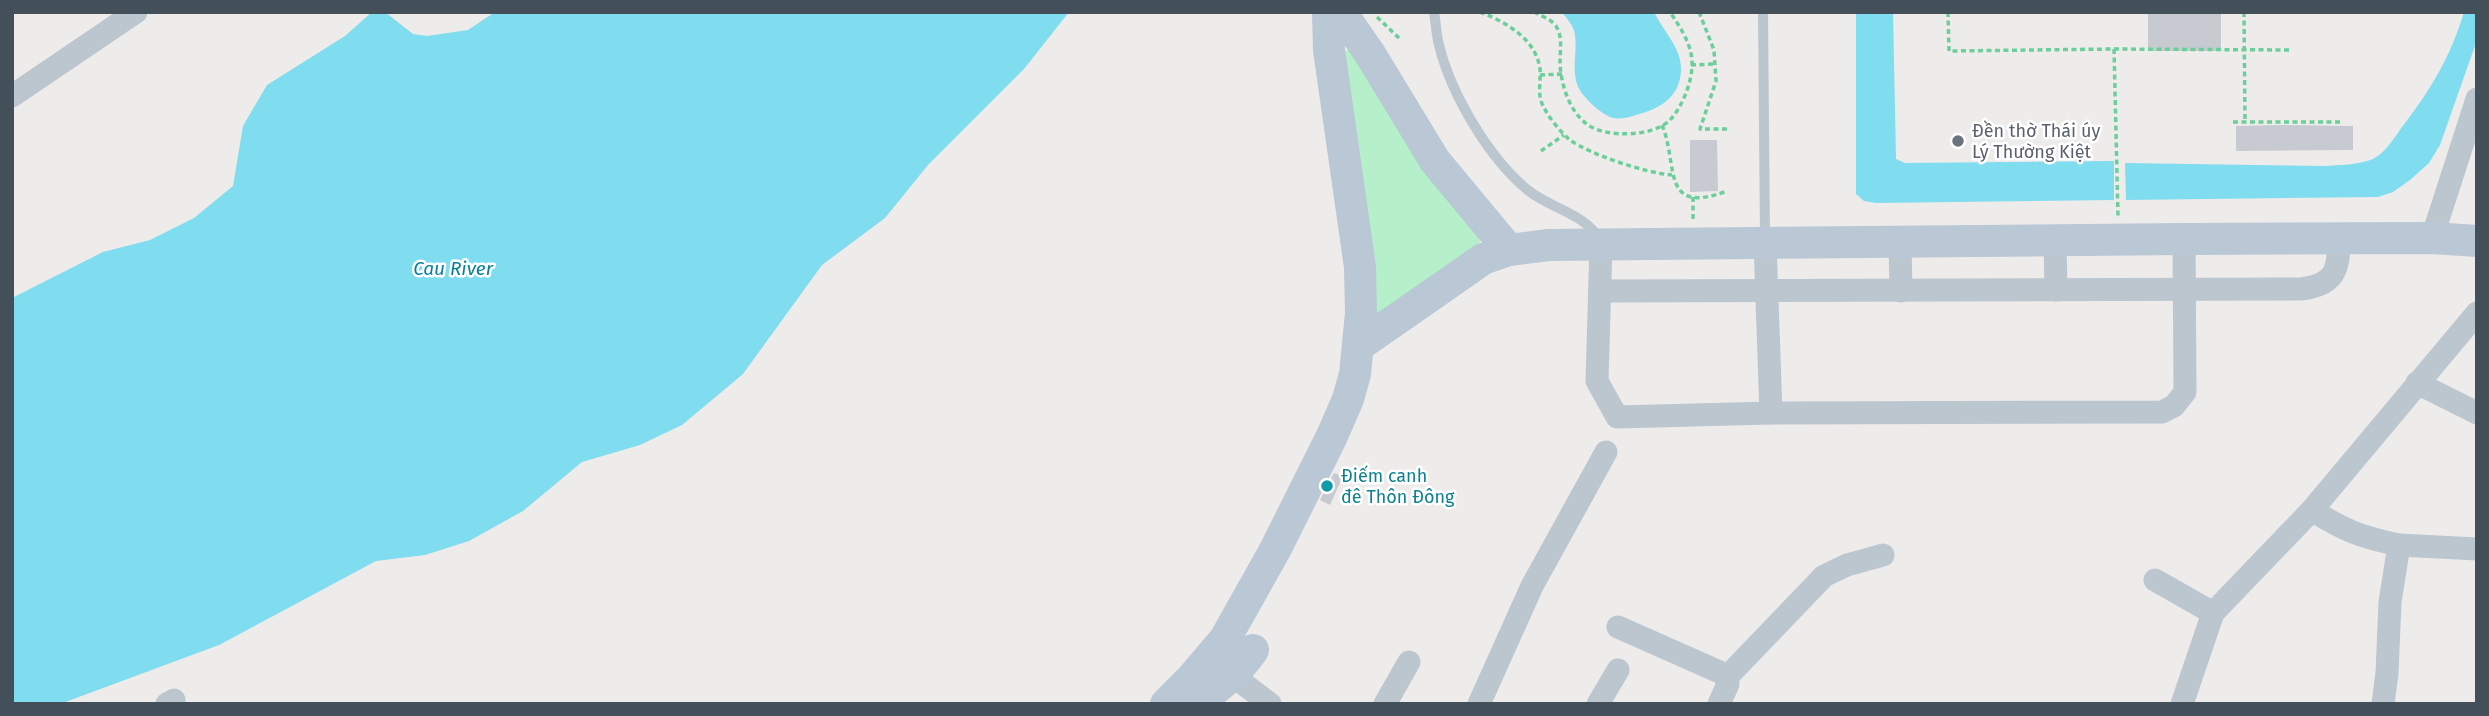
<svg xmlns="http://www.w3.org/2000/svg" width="2489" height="716" font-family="'Fira Sans',sans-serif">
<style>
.green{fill:#b5f0ca}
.water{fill:#80dcef}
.building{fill:#c7cad1}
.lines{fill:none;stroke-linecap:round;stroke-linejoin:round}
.path{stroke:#6ccf9a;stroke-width:3.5;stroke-dasharray:5 3.5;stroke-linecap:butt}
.lane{stroke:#bbc6cf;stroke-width:10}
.street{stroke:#bbc6cf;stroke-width:23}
.secondary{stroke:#bac7d4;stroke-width:32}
.worship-dot{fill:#6b7280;stroke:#fff;stroke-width:2.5}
.culture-dot{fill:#0f9aa8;stroke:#fff;stroke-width:2.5}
.labels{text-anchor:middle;stroke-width:5;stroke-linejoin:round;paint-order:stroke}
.worship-label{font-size:18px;fill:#5b616d;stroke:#fff;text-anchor:start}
.culture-label{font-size:18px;fill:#0d838f;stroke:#fff;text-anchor:start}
.water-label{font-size:19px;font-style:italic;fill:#07819a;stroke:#fff}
</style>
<rect width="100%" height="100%" fill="#eeebeb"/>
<!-- green -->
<path class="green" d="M1350,50l129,185 1,7 -3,5 -97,69 -10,-5 -25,-260z"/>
<!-- water -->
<g class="water">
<path d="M372,12h13l28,22 14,2 41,-6 27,-18h574l-45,57 -96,96 -43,53 -63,47 -79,109 -61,51 -42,20 -58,17 -59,49 -54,30 -44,14 -49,6 -157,84 -159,59h-48v-406l91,-46 47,-12 44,-22 39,-32 10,-60 24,-41 78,-49z"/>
<path d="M1562,12h92c9,19 28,36 27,58 -1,28 -22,39 -45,45 -9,3 -17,5 -26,2 -9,-4 -19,-13 -25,-20 -17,-18 -7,-41 -10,-62 -1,-9 -8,-16 -13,-23z"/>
<path d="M1856,12h37l3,147 9,4 209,-2v39l-238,3 -12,-2 -8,-7z"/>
<path d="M2464,12h13v28l-37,105 -11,18 -19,17 -17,12 -15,5 -252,3 -1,-37 199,3c16,-1 34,-1 49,-7 12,-6 22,-22 29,-32 28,-36 49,-71 62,-115z"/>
</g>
<!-- building -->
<g class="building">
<rect x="2148" y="12" width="73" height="39"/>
<path d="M2284,125l69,1v24l-117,1v-25z"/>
<path d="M1690,140h27l1,51 -28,1z"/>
<path d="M1334,473l9,3 -13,29 -10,-5z"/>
</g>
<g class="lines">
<!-- path -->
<g class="path">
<path d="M1480,12c26,10 56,27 60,57 1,10 -2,22 1,32 4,12 19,31 29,39 21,15 76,33 102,35"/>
<path d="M1534,12c7,4 17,7 22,14 7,11 4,25 4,37 1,22 9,48 28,62 19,13 65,12 82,-5 13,-14 23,-40 22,-59 -1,-18 -12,-34 -22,-49"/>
<path d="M1699,12l15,38 2,31 -16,48h27"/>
<path d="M1948,12l1,39 165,-2 4,167"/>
<path d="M2244,12l1,110"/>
<path d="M1377,17l23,22"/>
<path d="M2114,49l175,1"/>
<path d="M1691,65l23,-1"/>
<path d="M1540,75l22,-1"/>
<path d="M2233,122h107"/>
<path d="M1662,125c17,41 -2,91 65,66"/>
<path d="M1541,151l23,-16"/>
<path d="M1693,197v23"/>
</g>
<!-- lane -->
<g class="lane">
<path d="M1434,12c2,11 2,22 5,33 12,49 50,114 90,146 21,17 57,23 70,48"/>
<path d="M1763,12l2,228"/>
</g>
<!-- street -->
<g class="street">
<path d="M12,96l124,-84"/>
<path d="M2432,238l45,-139"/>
<path d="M2055,240l1,50"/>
<path d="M1900,242l1,49"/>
<path d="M1765,243l6,170"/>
<path d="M1601,245l-4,136 20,36 154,-4 391,-1 12,-6 11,-14 -1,-153"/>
<path d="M1600,291l701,-2c33,-4 38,-18 38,-50"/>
<path d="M2417,383l60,30"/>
<path d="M2312,510c33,21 49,27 87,35l-9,57 -3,71 -4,31"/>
<path d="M2399,545l78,4"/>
<path d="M2155,580l58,33"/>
<path d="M1618,627l106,47 4,10 -9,20"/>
<path d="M1232,675l38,29"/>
<path d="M1727,677l97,-101 23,-11 36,-10"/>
<path d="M167,704l7,-4"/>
<path d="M1385,704l24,-42"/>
<path d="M1479,704l53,-118 74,-134"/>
<path d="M1598,704l20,-34"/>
<path d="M2182,704l31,-91 99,-103 165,-197"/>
</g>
<!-- secondary -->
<g class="secondary">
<path d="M1341,12l29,42 65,107 74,89"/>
<path d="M1358,346l125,-87 26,-9 40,-5 635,-6 248,-1 45,3"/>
<path d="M1166,704l25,-25 34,-40 50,-89 57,-114 16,-37 7,-25 6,-61 -1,-46 -31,-217 -1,-38"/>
<path d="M1196,704c21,-16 42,-32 57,-54"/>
</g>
</g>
<!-- markers -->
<circle class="worship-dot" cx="1958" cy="141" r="7"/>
<circle class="culture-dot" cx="1327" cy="486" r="7"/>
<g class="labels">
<!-- worship labels -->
<g class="worship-label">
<text x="1972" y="137">Đền thờ Thái úy<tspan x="1972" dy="21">Lý Thường Kiệt</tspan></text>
</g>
<!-- culture labels -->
<g class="culture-label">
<text x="1341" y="482">Điếm canh<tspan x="1341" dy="21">đê Thôn Đông</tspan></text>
</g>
<!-- water labels -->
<g class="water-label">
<text x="453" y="275">Cau River</text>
</g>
</g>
<!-- border -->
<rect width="2489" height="716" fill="none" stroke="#434f59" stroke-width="28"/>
</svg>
